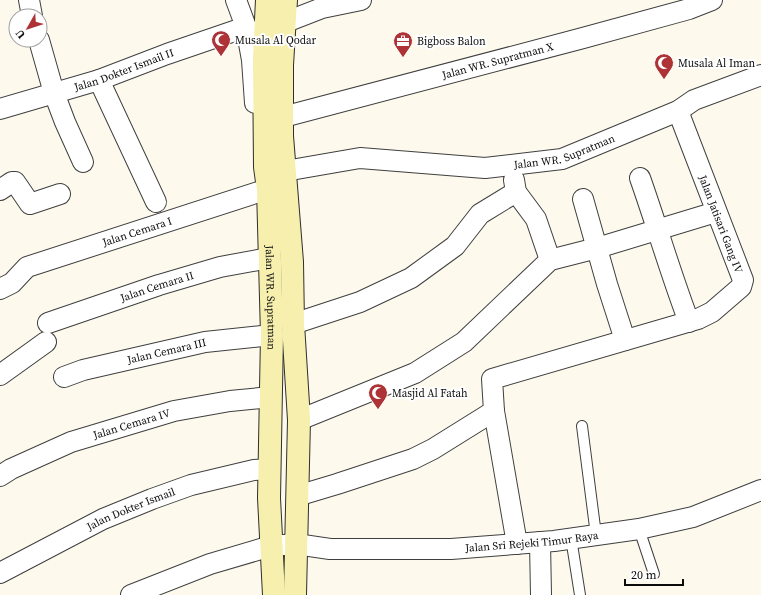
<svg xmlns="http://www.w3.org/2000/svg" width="761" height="595" font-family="'Source Serif 4',serif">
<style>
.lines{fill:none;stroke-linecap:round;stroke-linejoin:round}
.service-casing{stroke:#3f3f3f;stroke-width:12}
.minor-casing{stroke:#3f3f3f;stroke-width:22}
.secondary-casing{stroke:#2e2e2e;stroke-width:24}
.service{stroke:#fff;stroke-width:10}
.minor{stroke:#fff;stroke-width:20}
.secondary{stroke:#f6efae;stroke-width:22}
.labels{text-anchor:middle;stroke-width:4;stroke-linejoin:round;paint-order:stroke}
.poi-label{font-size:11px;fill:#0c0c0c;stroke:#fff;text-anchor:start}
.street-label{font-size:11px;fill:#0c0c0c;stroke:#fff}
</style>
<rect width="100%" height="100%" fill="#fdfaed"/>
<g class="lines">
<!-- service casing -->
<g class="service-casing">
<g id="service">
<path d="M582,426l14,109"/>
<path d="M639,529l15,45"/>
<path d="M571,538l9,57"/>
</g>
</g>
<!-- minor casing -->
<g class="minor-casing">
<g id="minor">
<path d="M29,0l3,16"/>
<path d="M236,0l10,27 6,33 3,43"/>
<path d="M286,22l36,-14 39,-8"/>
<path d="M39,40l15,53 11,29 18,40"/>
<path d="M99,80l57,122"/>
<path id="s1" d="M0,109l99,-29 68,-26 79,-27"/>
<path id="s2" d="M283,117l300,-79 106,-29 23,-9"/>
<path id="s3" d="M285,171l75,-13 125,10 77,-9 116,-48 16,-11 67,-25"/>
<path d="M640,178c17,48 31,97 49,144"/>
<path d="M514,180l2,12 20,27 14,41"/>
<path d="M0,190l12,-8h3l15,22 30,-10"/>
<path d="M583,199l24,85 18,56"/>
<path id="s4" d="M0,289l12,-6 15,-16 241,-78"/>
<path id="s5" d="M48,323l111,-38 61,-18 49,-9"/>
<path d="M293,324l67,-22 51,-24 44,-32 25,-32 36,-22"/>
<path d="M0,375l46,-33"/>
<path id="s6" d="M64,377l19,-7 122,-28 67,-7"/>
<path d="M299,420l116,-47 49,-31 86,-82 47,-12 119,-36"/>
<path id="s7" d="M0,476l11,-7 60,-27 103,-31 56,-10 41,-4"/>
<path d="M297,496l40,-12 76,-25 20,-10 61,-38"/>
<path d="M540,542l1,53"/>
<path d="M517,544l-23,-133 -2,-32 206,-60 14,-7 29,-25 2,-7 -65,-169"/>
<path id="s8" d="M0,573l103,-54 49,-20 39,-14 63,-15 16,-1"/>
<path id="s9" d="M131,595l79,-31 61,-18 25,-2 34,5h121l103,-8 85,-12 54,-12 68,-27"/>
</g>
</g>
<!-- secondary casing -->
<g class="secondary-casing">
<g id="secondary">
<path id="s10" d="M267,0l-3,59 1,108 3,22 4,146 -3,163 5,97"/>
<path d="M286,0l-4,65v71l10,126 1,62 6,96 -4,175"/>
</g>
</g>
<!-- service -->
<use href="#service" class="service"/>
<!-- minor -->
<use href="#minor" class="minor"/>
<!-- secondary -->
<use href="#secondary" class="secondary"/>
</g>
<!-- icons -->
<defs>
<g id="mosque-pin" transform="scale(1)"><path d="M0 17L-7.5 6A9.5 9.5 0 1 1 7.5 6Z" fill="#ad3337" stroke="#fff"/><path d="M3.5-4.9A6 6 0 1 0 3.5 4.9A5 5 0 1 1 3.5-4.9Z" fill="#fff"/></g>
<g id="office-pin" transform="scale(1)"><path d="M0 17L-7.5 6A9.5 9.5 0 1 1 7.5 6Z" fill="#ad3337" stroke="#fff"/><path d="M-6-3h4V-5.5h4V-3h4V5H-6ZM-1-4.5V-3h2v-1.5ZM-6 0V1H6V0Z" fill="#fff"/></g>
</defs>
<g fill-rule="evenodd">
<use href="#mosque-pin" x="221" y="40"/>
<use href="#office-pin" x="403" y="41"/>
<use href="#mosque-pin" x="664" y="63"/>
<use href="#mosque-pin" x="378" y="393"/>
</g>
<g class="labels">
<!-- poi labels -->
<g class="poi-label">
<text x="235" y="44">Musala Al Qodar</text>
<text x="417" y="45">Bigboss Balon</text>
<text x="678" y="67">Musala Al Iman</text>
<text x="392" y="397">Masjid Al Fatah</text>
</g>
<!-- street labels -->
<g class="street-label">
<text dy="4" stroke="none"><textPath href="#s2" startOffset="222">Jalan WR. Supratman X</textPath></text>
<text dy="4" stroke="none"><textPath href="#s1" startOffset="130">Jalan Dokter Ismail II</textPath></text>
<text dy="4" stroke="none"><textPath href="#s3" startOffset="283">Jalan WR. Supratman</textPath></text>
<text transform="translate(721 224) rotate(69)" y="4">Jalan Jatisari Gang IV</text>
<text dy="4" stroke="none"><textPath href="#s4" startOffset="151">Jalan Cemara I</textPath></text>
<text dy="4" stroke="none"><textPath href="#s5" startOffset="115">Jalan Cemara II</textPath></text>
<text dy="4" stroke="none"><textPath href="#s10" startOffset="298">Jalan WR. Supratman</textPath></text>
<text dy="4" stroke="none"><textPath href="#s6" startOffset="106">Jalan Cemara III</textPath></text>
<text dy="4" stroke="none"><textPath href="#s7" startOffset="142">Jalan Cemara IV</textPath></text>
<text dy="4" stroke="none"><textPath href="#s8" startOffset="146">Jalan Dokter Ismail</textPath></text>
<text dy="4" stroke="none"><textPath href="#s9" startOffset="410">Jalan Sri Rejeki Timur Raya</textPath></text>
</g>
</g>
<!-- north arrow -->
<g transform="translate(28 28) rotate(231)"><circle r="19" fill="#ffffff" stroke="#9e9e9e"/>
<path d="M0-3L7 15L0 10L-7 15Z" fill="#ad3337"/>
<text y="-6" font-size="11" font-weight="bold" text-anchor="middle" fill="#0c0c0c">U</text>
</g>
<!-- scale -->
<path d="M625 579v6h58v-6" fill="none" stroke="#0c0c0c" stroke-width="2"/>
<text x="631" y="579" font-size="12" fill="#0c0c0c" stroke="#ffffff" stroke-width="3" paint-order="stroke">20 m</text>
</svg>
